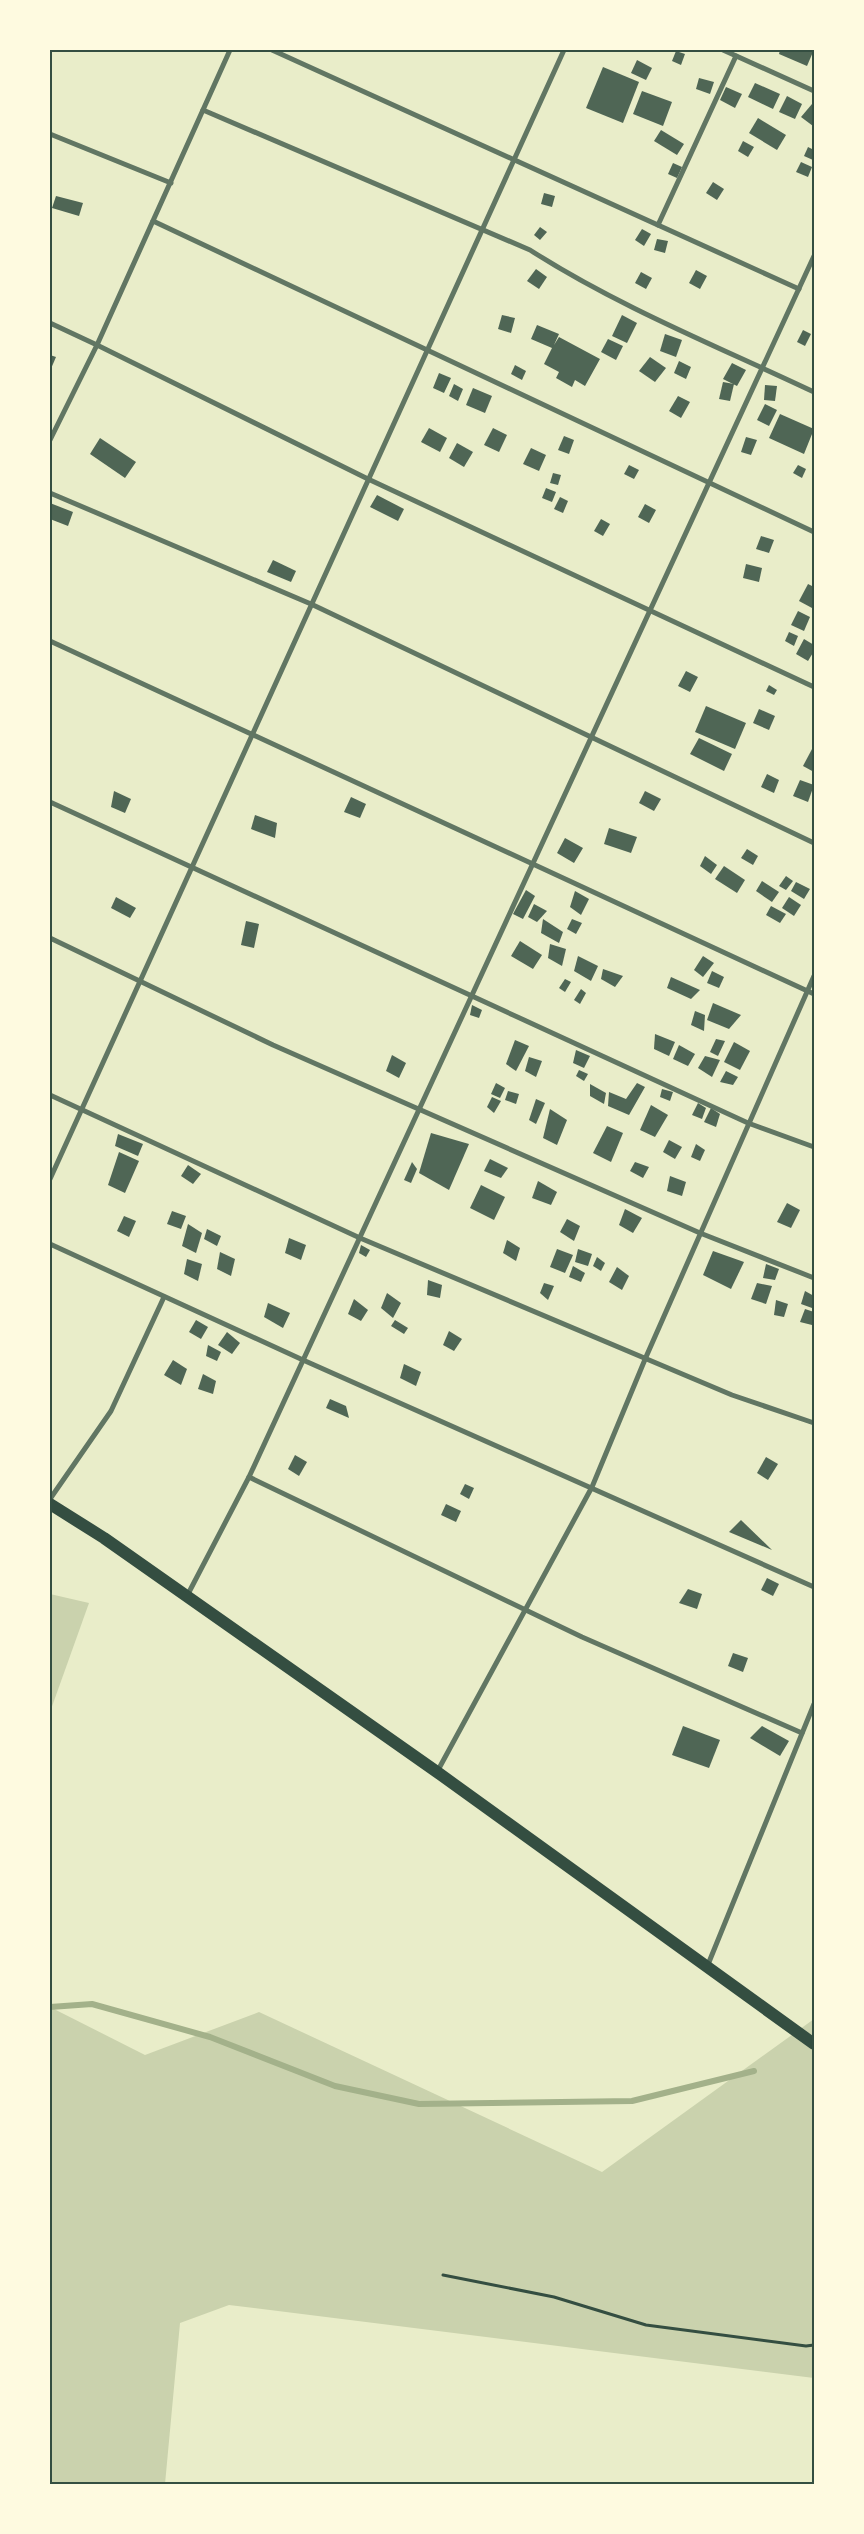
<svg xmlns="http://www.w3.org/2000/svg" width="864" height="2534" font-family="Overpass,sans-serif">
<style>
.green{fill:#cad2ad}
.lines{fill:none;stroke-linecap:round;stroke-linejoin:round}
.stream{stroke:#a3b18a;stroke-width:6}
.building{fill:#4f6655}
.path{stroke:#344e41;stroke-width:3}
.minor{stroke:#617663;stroke-width:5}
.primary{stroke:#344e41;stroke-width:12}
.neatline{fill:none;stroke:#344e41;stroke-width:2}
</style>
<rect width="100%" height="100%" fill="#e9edc9"/>
<!-- green -->
<g class="green">
<path d="M50,1594l39,9 -39,109z"/>
<path d="M50,2007l95,48 114,-43 343,160 212,-153v359l-585,-73 -49,18 -15,161h-115z"/>
</g>
<g class="lines">
<!-- stream -->
<path class="stream" d="M50,2007l42,-3 118,33 125,49 84,18 213,-3 122,-30"/>
</g>
<!-- building -->
<g class="building">
<path d="M780,50h29l4,2 -6,14 -28,-12z"/>
<path d="M676,51l9,3 -4,11 -9,-4z"/>
<path d="M637,60l15,8 -6,12 -15,-7z"/>
<path d="M603,67l36,15 -16,41 -37,-15z"/>
<path d="M699,78l15,4 -4,12 -14,-5z"/>
<path d="M755,83l25,11 -7,15 -25,-12z"/>
<path d="M726,87l16,7 -7,14 -15,-8z"/>
<path d="M642,91l30,11 -9,24 -30,-12z"/>
<path d="M787,96l15,8 -7,15 -16,-7z"/>
<path d="M812,104l2,1 -1,21 -12,-9z"/>
<path d="M758,118l28,17 -9,15 -28,-17z"/>
<path d="M661,130l23,14 -7,11 -23,-14z"/>
<path d="M743,141l11,6 -6,10 -10,-6z"/>
<path d="M808,147l6,3 -1,10 -9,-4z"/>
<path d="M801,162l11,5 -4,10 -12,-5z"/>
<path d="M673,163l9,4 -5,11 -9,-4z"/>
<path d="M713,182l11,7 -7,11 -11,-7z"/>
<path d="M544,193l11,3 -3,11 -11,-3z"/>
<path d="M56,196l27,7 -4,13 -27,-8z"/>
<path d="M540,227l7,5 -7,8 -6,-5z"/>
<path d="M642,229l9,5 -7,12 -9,-6z"/>
<path d="M657,239l11,2 -3,12 -11,-3z"/>
<path d="M536,269l11,8 -8,12 -12,-8z"/>
<path d="M696,270l11,6 -7,13 -11,-6z"/>
<path d="M641,272l11,6 -6,11 -11,-6z"/>
<path d="M502,315l13,3 -4,15 -13,-4z"/>
<path d="M622,315l15,8 -10,20 -15,-7z"/>
<path d="M537,325l22,9 -5,11 5,-8 41,22 -15,27 -10,-6 -3,7 -16,-9 3,-6 -15,-8 8,-16 -21,-9z"/>
<path d="M803,330l8,4 -6,12 -8,-4z"/>
<path d="M665,334l17,6 -6,17 -16,-6z"/>
<path d="M608,339l15,7 -7,14 -15,-8z"/>
<path d="M50,355l6,2 -6,14z"/>
<path d="M650,357l16,11 -11,14 -16,-11z"/>
<path d="M679,361l12,6 -5,12 -12,-6z"/>
<path d="M732,363l14,7 -9,16 -14,-7z"/>
<path d="M515,365l11,6 -4,9 -11,-6z"/>
<path d="M439,373l12,5 -7,15 -11,-5z"/>
<path d="M723,382l11,2 -4,17 -11,-2z"/>
<path d="M454,384l9,5 -5,12 -9,-5z"/>
<path d="M765,385l12,1 -2,15 -11,-1z"/>
<path d="M473,388l19,8 -7,17 -19,-8z"/>
<path d="M678,396l12,6 -9,16 -12,-7z"/>
<path d="M765,404l12,6 -8,16 -12,-6z"/>
<path d="M780,414l34,15 -10,25 -35,-16z"/>
<path d="M429,428l18,10 -7,14 -19,-10z"/>
<path d="M493,428l14,7 -8,17 -15,-7z"/>
<path d="M564,436l10,4 -5,14 -11,-4z"/>
<path d="M746,437l11,3 -6,15 -10,-3z"/>
<path d="M100,438l36,24 -11,16 -35,-24z"/>
<path d="M457,443l16,9 -9,15 -15,-9z"/>
<path d="M531,448l15,7 -7,16 -16,-7z"/>
<path d="M629,465l10,5 -5,9 -10,-5z"/>
<path d="M798,465l8,4 -4,9 -9,-5z"/>
<path d="M553,473l8,2 -3,10 -8,-2z"/>
<path d="M546,488l10,4 -4,10 -10,-4z"/>
<path d="M377,495l27,14 -6,12 -28,-14z"/>
<path d="M560,497l8,4 -5,12 -9,-4z"/>
<path d="M50,503l23,9 -5,14 -18,-7z"/>
<path d="M645,504l11,6 -7,13 -11,-6z"/>
<path d="M601,519l9,5 -7,12 -9,-5z"/>
<path d="M761,536l13,4 -5,13 -13,-4z"/>
<path d="M273,560l23,11 -5,11 -24,-10z"/>
<path d="M746,564l16,4 -3,14 -16,-4z"/>
<path d="M808,584l6,3 -2,21 -13,-7z"/>
<path d="M798,611l12,6 -6,14 -13,-6z"/>
<path d="M789,632l9,4 -4,10 -9,-5z"/>
<path d="M804,639l10,6v6l-6,10 -12,-7z"/>
<path d="M686,671l12,6 -8,15 -12,-6z"/>
<path d="M769,685l8,5 -3,5 -8,-4z"/>
<path d="M706,706l40,17 -11,26 -40,-17z"/>
<path d="M759,709l16,7 -6,14 -16,-7z"/>
<path d="M699,738l33,16 -8,17 -34,-17z"/>
<path d="M812,749l2,1v22l-11,-6z"/>
<path d="M767,774l12,6 -5,13 -13,-6z"/>
<path d="M800,780l14,5 -6,17 -15,-6z"/>
<path d="M114,791l17,8 -6,14 -14,-6z"/>
<path d="M645,791l16,8 -7,12 -15,-8z"/>
<path d="M351,797l15,7 -6,14 -16,-6z"/>
<path d="M255,815l22,8 -2,15 -24,-9z"/>
<path d="M609,828l28,9 -6,16 -27,-9z"/>
<path d="M565,838l18,10 -9,15 -17,-10z"/>
<path d="M747,849l11,7 -5,9 -12,-7z"/>
<path d="M705,856l12,9 -6,9 -11,-8z"/>
<path d="M724,866l21,14 -8,13 -22,-14z"/>
<path d="M786,876l7,5 -7,9 -7,-4z"/>
<path d="M762,881l17,11 -7,10 -16,-11z"/>
<path d="M796,882l14,7 -6,10 -13,-8z"/>
<path d="M526,890l9,6 -12,23 -10,-5z"/>
<path d="M575,891l14,8 -8,16 -11,-8z"/>
<path d="M116,897l20,11 -6,10 -19,-10z"/>
<path d="M789,897l12,8 -7,11 -12,-8z"/>
<path d="M534,904l13,7 -10,11 -9,-5z"/>
<path d="M771,906l15,8 -6,9 -14,-8z"/>
<path d="M543,919l20,13 -4,11 -18,-10z"/>
<path d="M572,919l10,4 -6,11 -9,-5z"/>
<path d="M246,921l13,3 -5,24 -13,-3z"/>
<path d="M520,941l22,14 -9,14 -22,-13z"/>
<path d="M550,944l16,5 -4,17 -14,-8z"/>
<path d="M578,956l20,10 -7,15 -17,-10z"/>
<path d="M703,956l11,7 -11,14 -9,-7z"/>
<path d="M603,969l20,7 -8,11 -14,-8z"/>
<path d="M712,971l12,6 -5,11 -12,-5z"/>
<path d="M671,977l29,13 -9,9 -24,-11z"/>
<path d="M565,979l6,3 -6,10 -6,-4z"/>
<path d="M581,989l5,4 -6,11 -6,-4z"/>
<path d="M713,1003l28,12 -12,14 -22,-9z"/>
<path d="M472,1005l10,5 -3,8 -9,-3z"/>
<path d="M695,1011l10,4 -1,16 -13,-6z"/>
<path d="M655,1034l20,8 -6,14 -15,-7z"/>
<path d="M716,1039l9,2 -7,15 -8,-4z"/>
<path d="M515,1040l14,6 -13,25 -10,-7z"/>
<path d="M734,1042l16,9 -10,19 -16,-8z"/>
<path d="M679,1045l16,9 -7,12 -15,-7z"/>
<path d="M576,1050l14,6 -6,12 -11,-5z"/>
<path d="M392,1055l14,8 -7,15 -13,-7z"/>
<path d="M705,1056l15,4 -8,17 -14,-9z"/>
<path d="M529,1057l13,4 -6,16 -11,-6z"/>
<path d="M579,1070l9,4 -4,7 -8,-5z"/>
<path d="M726,1071l12,6 -5,8 -13,-3z"/>
<path d="M496,1083l9,5 -5,10 -9,-4z"/>
<path d="M637,1083l8,4 -16,28 -21,-9 1,-14 17,7z"/>
<path d="M590,1084l16,9 -2,11 -14,-8z"/>
<path d="M662,1089l11,3 -3,9 -10,-4z"/>
<path d="M508,1091l11,3 -3,10 -11,-4z"/>
<path d="M492,1097l9,4 -7,12 -7,-6z"/>
<path d="M536,1099l9,4 -9,21 -7,-4z"/>
<path d="M698,1103l8,5 -4,11 -10,-4z"/>
<path d="M651,1105l17,10 -13,22 -15,-7z"/>
<path d="M711,1108l9,6 -4,13 -12,-5z"/>
<path d="M550,1109l17,11 -10,25 -14,-7z"/>
<path d="M607,1126l16,7 -12,29 -18,-9z"/>
<path d="M431,1133l38,11 -20,46 -30,-17z"/>
<path d="M118,1134l25,10 -5,12 -23,-10z"/>
<path d="M669,1140l13,7 -7,12 -12,-7z"/>
<path d="M696,1144l9,6 -5,11 -9,-4z"/>
<path d="M119,1152l20,9 -14,32 -17,-8z"/>
<path d="M490,1159l18,9 -7,10 -17,-7z"/>
<path d="M412,1162l5,7 -6,14 -7,-3z"/>
<path d="M635,1162l14,5 -6,11 -13,-7z"/>
<path d="M188,1165l13,9 -8,10 -12,-8z"/>
<path d="M670,1176l16,6 -4,14 -15,-5z"/>
<path d="M538,1181l19,11 -6,13 -19,-7z"/>
<path d="M481,1185l24,12 -11,23 -24,-12z"/>
<path d="M787,1203l13,7 -9,18 -14,-6z"/>
<path d="M625,1209l17,9 -9,15 -14,-8z"/>
<path d="M172,1211l14,5 -5,13 -14,-5z"/>
<path d="M124,1216l12,5 -7,16 -12,-6z"/>
<path d="M567,1219l13,7 -6,15 -14,-9z"/>
<path d="M188,1224l14,9 -6,20 -14,-7z"/>
<path d="M207,1229l14,7 -4,10 -13,-7z"/>
<path d="M289,1238l17,7 -5,15 -16,-7z"/>
<path d="M507,1240l13,8 -4,13 -13,-8z"/>
<path d="M361,1245l9,5 -4,7 -7,-4z"/>
<path d="M557,1249l16,6 -8,18 -15,-6z"/>
<path d="M578,1249l14,5 -4,12 -13,-4z"/>
<path d="M713,1251l31,11 -13,27 -28,-14z"/>
<path d="M220,1252l15,7 -4,17 -14,-7z"/>
<path d="M597,1257l8,6 -4,8 -8,-5z"/>
<path d="M187,1259l15,5 -4,17 -14,-7z"/>
<path d="M766,1264l13,5 -4,11 -12,-2z"/>
<path d="M573,1266l12,7 -4,9 -12,-5z"/>
<path d="M617,1267l12,9 -7,14 -13,-8z"/>
<path d="M428,1280l14,5 -2,13 -13,-3z"/>
<path d="M544,1283l10,3 -6,14 -8,-7z"/>
<path d="M757,1283l15,3 -6,18 -15,-5z"/>
<path d="M805,1291l9,5 -2,12 -11,-4z"/>
<path d="M387,1293l14,10 -8,15 -12,-10z"/>
<path d="M354,1299l14,11 -7,11 -13,-7z"/>
<path d="M776,1300l12,4 -4,13 -10,-2z"/>
<path d="M268,1303l22,10 -7,15 -19,-11z"/>
<path d="M805,1309l9,3 -2,13 -12,-3z"/>
<path d="M196,1320l12,7 -7,12 -12,-7z"/>
<path d="M395,1320l13,8 -4,6 -13,-8z"/>
<path d="M449,1331l13,8 -8,12 -11,-6z"/>
<path d="M227,1332l13,11 -8,11 -14,-9z"/>
<path d="M208,1345l13,7 -4,9 -11,-5z"/>
<path d="M173,1360l14,9 -6,16 -17,-10z"/>
<path d="M404,1364l17,8 -5,14 -16,-8z"/>
<path d="M203,1374l13,7 -3,13 -15,-5z"/>
<path d="M330,1399l16,7 3,12 -23,-10z"/>
<path d="M295,1455l12,7 -8,14 -11,-7z"/>
<path d="M766,1457l12,7 -10,16 -11,-7z"/>
<path d="M465,1484l9,4 -5,11 -9,-5z"/>
<path d="M446,1504l15,7 -5,11 -15,-7z"/>
<path d="M741,1520l31,30 -43,-18z"/>
<path d="M767,1578l12,6 -6,12 -12,-6z"/>
<path d="M688,1589l14,5 -5,15 -18,-6z"/>
<path d="M733,1653l15,5 -5,14 -15,-6z"/>
<path d="M683,1726l37,14 -11,28 -37,-13z"/>
<path d="M762,1726l27,15 -9,15 -30,-18z"/>
</g>
<g class="lines">
<!-- path -->
<path class="path" d="M443,2275l111,22 92,28 160,21 8,-1"/>
<!-- minor -->
<g class="minor">
<path d="M272,50l527,239"/>
<path d="M723,50l91,41"/>
<path d="M203,110l327,140c89,57 189,97 284,142"/>
<path d="M50,134l121,49"/>
<path d="M153,221l661,311"/>
<path d="M658,225l78,-169"/>
<path d="M50,323l47,22 271,134 446,208"/>
<path d="M50,440l47,-95 133,-295"/>
<path d="M50,493l261,111 503,239"/>
<path d="M50,641l764,353"/>
<path d="M50,802l698,321 66,24"/>
<path d="M50,938l223,107 427,188 114,45"/>
<path d="M50,1095l310,143 372,157 82,28"/>
<path d="M50,1179l514,-1129"/>
<path d="M50,1244l253,116 511,227"/>
<path d="M249,1477l333,160 220,96"/>
<path d="M50,1499l61,-88 53,-114"/>
<path d="M187,1596l62,-119 565,-1221"/>
<path d="M437,1772l155,-285 54,-130 168,-381"/>
<path d="M707,1967l107,-263"/>
</g>
<!-- primary -->
<path class="primary" d="M50,1504l54,34 333,234 377,272"/>
</g>
<!-- border -->
<rect width="864" height="2534" fill="none" stroke="#fefae0" stroke-width="102"/>
<rect x="51" y="51" width="762" height="2432" class="neatline"/>
</svg>
